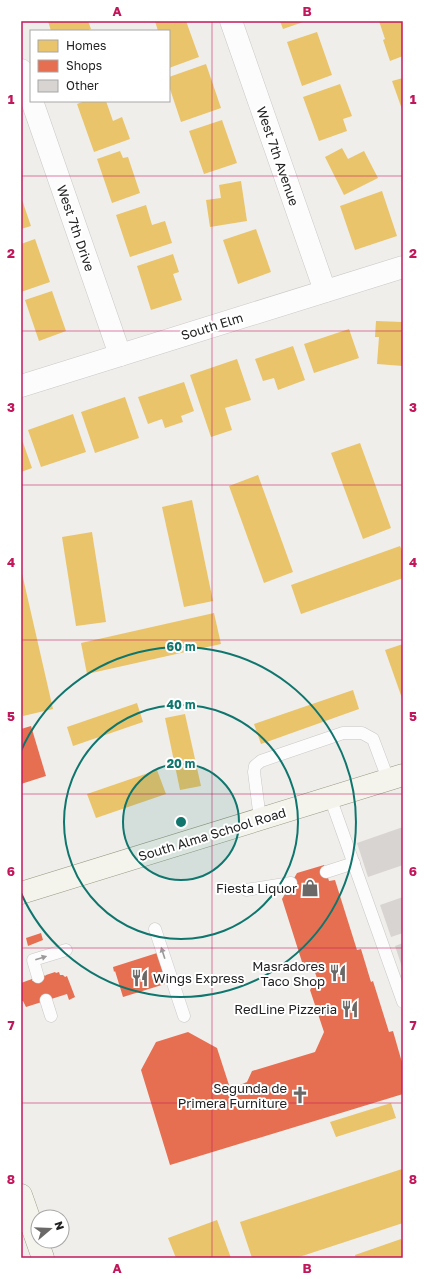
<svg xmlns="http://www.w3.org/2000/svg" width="424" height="1279" font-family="'Golos Text',sans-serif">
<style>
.homes{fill:#e9c46a}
.shops{fill:#e76f51}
.building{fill:#d7d4d2}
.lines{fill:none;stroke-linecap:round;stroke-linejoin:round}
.lane-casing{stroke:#c9c8c7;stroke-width:13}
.street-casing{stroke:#c9c8c7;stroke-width:23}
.secondary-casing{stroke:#999a82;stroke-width:23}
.lane{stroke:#fdfcfc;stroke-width:12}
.street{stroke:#fdfcfc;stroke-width:22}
.secondary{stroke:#f4f4ed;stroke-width:22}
.oneway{fill:#9a9a9a}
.grid{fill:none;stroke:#c2185b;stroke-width:1;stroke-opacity:0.55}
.ring{fill:none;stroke:#0f766e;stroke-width:2}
.labels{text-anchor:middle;stroke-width:4;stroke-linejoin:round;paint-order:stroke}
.street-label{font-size:13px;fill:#222;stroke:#fff}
.poi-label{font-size:13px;fill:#222;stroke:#fff;text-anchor:end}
.centre{fill:#0f766e;stroke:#fff;stroke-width:2}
.ring-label{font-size:12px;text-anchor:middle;font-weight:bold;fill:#0f766e;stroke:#fff;stroke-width:4;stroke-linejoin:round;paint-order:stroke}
.neatline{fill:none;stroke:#c2185b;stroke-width:1.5}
.grid-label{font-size:13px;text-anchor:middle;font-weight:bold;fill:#c2185b}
</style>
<rect width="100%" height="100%" fill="#f0eeeb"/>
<!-- homes -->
<g class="homes">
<path d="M48,21h40l3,8 -6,2h-34z"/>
<path d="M155,21h31l13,36 -30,11v-37h-11z"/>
<path d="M280,21h26l-23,8z"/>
<path d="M379,21h24v35l-13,5 -7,-21 2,-1z"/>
<path d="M317,32l15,43 -30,11 -15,-44z"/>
<path d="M206,64l15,44 -40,14 -12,-36v-9z"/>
<path d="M403,78v34l-11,-31z"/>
<path d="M340,84l12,32 -9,3 4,12 -28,10 -16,-44z"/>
<path d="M85,101h21l7,20 9,-4 8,22 -36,13 -17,-48z"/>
<path d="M222,120l15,43 -33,11 -15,-43z"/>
<path d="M342,148l6,11 16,-8 14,27 -34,17 -19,-38z"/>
<path d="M120,151l3,7 5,-1 12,36 -28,10 -15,-44z"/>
<path d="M241,181l6,40 -37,6 -4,-27 15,-2 -2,-13z"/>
<path d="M382,191l15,45 -42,14 -15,-44z"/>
<path d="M21,197l10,29 -10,3z"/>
<path d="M146,205l6,20 13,-4 7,22 -42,14 -14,-42z"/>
<path d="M256,229l15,43 -33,12 -15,-44z"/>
<path d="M35,239l15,43 -29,10v-48z"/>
<path d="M173,254l6,18 -6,2 9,26 -31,10 -14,-44z"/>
<path d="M52,291l14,40 -27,10 -14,-41z"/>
<path d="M376,321l27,1v44l-26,-2 2,-27h-4z"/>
<path d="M349,329l10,29 -45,15 -10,-29z"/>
<path d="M293,346l12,34 -27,10 -4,-12 -11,3 -8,-22z"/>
<path d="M237,359l14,41 -26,8 7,22 -21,7 -21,-62z"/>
<path d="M184,382l10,29 -13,5 2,6 -18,6 -3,-9 -14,5 -10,-27z"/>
<path d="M125,397l14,41 -44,15 -14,-41z"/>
<path d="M73,414l13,38 -45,15 -13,-37z"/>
<path d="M21,437l11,31 -11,4z"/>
<path d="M360,443l31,85 -28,11 -32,-86z"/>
<path d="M258,475l35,97 -29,11 -35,-97z"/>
<path d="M192,500l21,101 -29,6 -22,-100z"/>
<path d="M92,532l14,90 -30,4 -14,-89z"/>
<path d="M400,546l3,7v25l-102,36 -10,-29z"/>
<path d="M21,569l32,140 -30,7 -2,-7z"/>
<path d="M214,613l7,31 -134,30 -6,-31z"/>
<path d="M403,644v57l-18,-51z"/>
<path d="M353,690l6,19 -98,35 -7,-20z"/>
<path d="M137,703l6,19 -70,24 -6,-19z"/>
<path d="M185,714l16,72 -21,4 -15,-72z"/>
<path d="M157,770l9,24 -70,24 -9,-24z"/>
<path d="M391,1103l5,15 -60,19 -6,-15z"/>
<path d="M402,1169l1,4v50l-107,35h-44l-12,-36z"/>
<path d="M217,1220l14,38h-55l-8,-20z"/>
<path d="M401,1239l2,4v15h-47l-1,-3z"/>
</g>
<!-- shops -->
<g class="shops">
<path d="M31,726l15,50 -25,8v-55z"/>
<path d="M324,865l5,16 6,-1 22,70 4,-1 10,33 2,-1 16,51 4,-1 10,35v28l-233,71 -29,-95 15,-28 32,-10 29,16 12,37 6,2 12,-5 5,-11 63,-19 9,-20 -14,-42 7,-12 -4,-11 -11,-5 -20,-63 15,-26z"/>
<path d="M41,933l2,7 -15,6 -2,-8z"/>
<path d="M157,953l6,19h-2l4,12 -42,13 -8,-26 -1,1 -1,-5z"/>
<path d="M55,972l1,1 3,-1 1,3h3l2,2 2,-1 8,21 -6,3 -2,-6 -41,13 -3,-6h-2v-18l11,-4v2l3,-1 9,-5 1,1 1,-1z"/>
</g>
<!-- building -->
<g class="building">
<path d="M403,827v38l-35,12 -11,-34z"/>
<path d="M403,897v36l-12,4 -11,-32z"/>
<path d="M403,943v27l-8,-24z"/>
</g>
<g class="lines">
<!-- lane casing -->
<g class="lane-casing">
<g id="lane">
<path d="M330,797l73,205"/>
<path d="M260,819l-6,-47 1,-6 6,-5 82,-28h19l11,6 15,40"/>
<path d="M326,872l28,-9"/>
<path d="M246,890l45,-7"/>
<path d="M155,929l29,87"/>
<path d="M38,977l-5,-17 33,-10"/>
<path d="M46,1000l5,16"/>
</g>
</g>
<!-- street casing -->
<g class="street-casing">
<g id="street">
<path d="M231,21l94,270"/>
<path d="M21,70l10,29"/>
<path d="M32,101l88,254"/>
<path d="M21,386l382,-119"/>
</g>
</g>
<!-- secondary casing -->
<g class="secondary-casing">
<g id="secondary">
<path d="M21,893l382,-118"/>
<path d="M21,1195l22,63"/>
</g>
</g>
<!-- lane -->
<use href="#lane" class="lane"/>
<!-- street -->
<use href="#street" class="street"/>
<!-- secondary -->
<use href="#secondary" class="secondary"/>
</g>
<!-- one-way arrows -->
<defs><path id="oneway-solid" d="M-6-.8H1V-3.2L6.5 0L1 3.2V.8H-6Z"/></defs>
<g class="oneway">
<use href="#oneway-solid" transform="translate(163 953) rotate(-108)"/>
<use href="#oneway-solid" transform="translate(41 958) rotate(-18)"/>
</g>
<!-- grid -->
<path class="grid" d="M212,21v1237M21,176h382M21,331h382M21,485h382M21,640h382M21,794h382M21,948h382M21,1103h382"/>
<!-- distance rings -->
<circle cx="181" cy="822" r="58" fill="#0f766e" fill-opacity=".12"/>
<g class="ring">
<circle cx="181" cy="822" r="58"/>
<circle cx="181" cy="822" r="117"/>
<path d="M21 751A175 175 0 1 1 21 893"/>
</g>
<!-- icons -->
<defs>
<g id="shop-bare" transform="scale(1.38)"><path d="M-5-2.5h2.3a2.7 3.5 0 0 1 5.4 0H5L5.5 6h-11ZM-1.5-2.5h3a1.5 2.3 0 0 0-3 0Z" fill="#6a6968" stroke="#fff" stroke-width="2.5" paint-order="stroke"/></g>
<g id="restaurant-bare" transform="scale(1.38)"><path d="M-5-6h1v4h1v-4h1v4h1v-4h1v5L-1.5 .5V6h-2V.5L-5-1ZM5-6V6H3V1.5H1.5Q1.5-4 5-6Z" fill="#6a6968" stroke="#fff" stroke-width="2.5" paint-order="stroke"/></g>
<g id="church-bare" transform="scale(1.38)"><path d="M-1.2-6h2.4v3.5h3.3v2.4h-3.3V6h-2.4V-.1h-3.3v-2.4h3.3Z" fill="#6a6968" stroke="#fff" stroke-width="2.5" paint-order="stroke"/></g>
</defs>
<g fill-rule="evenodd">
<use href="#shop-bare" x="310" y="888"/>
<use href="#restaurant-bare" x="338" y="973"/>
<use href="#restaurant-bare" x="140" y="978"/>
<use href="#restaurant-bare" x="350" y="1009"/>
<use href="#church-bare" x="300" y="1095"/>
</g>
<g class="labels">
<!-- street labels -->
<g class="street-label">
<text transform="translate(278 156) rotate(71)" y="5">West 7th Avenue</text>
<text transform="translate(76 228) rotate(71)" y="5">West 7th Drive</text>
<text transform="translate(212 326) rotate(-17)" y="5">South Elm</text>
<text transform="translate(212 834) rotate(-17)" y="5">South Alma School Road</text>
</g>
<!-- poi labels -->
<g class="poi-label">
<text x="297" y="893">Fiesta Liquor</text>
<text x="325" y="971">Masradores<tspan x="325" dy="15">Taco Shop</tspan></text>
<text x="153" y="983" text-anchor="start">Wings Express</text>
<text x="337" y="1014">RedLine Pizzeria</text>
<text x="287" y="1093">Segunda de<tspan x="287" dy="15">Primera Furniture</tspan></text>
</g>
</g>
<circle cx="181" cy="822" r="6" class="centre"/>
<g class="ring-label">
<text x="181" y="651">60 m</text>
<text x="181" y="709">40 m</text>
<text x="181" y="768">20 m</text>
</g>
<!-- border -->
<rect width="424" height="1279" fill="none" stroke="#ffffff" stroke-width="44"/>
<!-- legend -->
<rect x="30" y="30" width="140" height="72" fill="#ffffff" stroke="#a7a7a7"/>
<rect x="38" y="40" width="20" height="12" fill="#e9c46a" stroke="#a7a7a7"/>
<text x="66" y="50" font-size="12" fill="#222222">Homes</text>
<rect x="38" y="60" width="20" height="12" fill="#e76f51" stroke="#a7a7a7"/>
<text x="66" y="70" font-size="12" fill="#222222">Shops</text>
<rect x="38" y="80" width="20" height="12" fill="#d7d4d2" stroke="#a7a7a7"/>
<text x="66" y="90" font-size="12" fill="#222222">Other</text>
<!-- north arrow -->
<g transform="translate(50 1229) rotate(71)"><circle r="19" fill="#ffffff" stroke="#a7a7a7"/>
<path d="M0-3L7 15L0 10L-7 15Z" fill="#6a6968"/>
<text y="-6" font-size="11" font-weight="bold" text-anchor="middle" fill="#222222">N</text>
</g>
<rect x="22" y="22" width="380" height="1235" class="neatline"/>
<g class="grid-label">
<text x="117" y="16">A</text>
<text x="307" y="16">B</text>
<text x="11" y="104">1</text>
<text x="413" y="104">1</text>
<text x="11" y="258">2</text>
<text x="413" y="258">2</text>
<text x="11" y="412">3</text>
<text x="413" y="412">3</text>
<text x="11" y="567">4</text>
<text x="413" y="567">4</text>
<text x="11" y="721">5</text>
<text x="413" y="721">5</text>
<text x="11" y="876">6</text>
<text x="413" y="876">6</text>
<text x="11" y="1030">7</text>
<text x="413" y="1030">7</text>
<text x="11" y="1184">8</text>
<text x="413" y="1184">8</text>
<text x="117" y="1273">A</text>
<text x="307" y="1273">B</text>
</g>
</svg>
